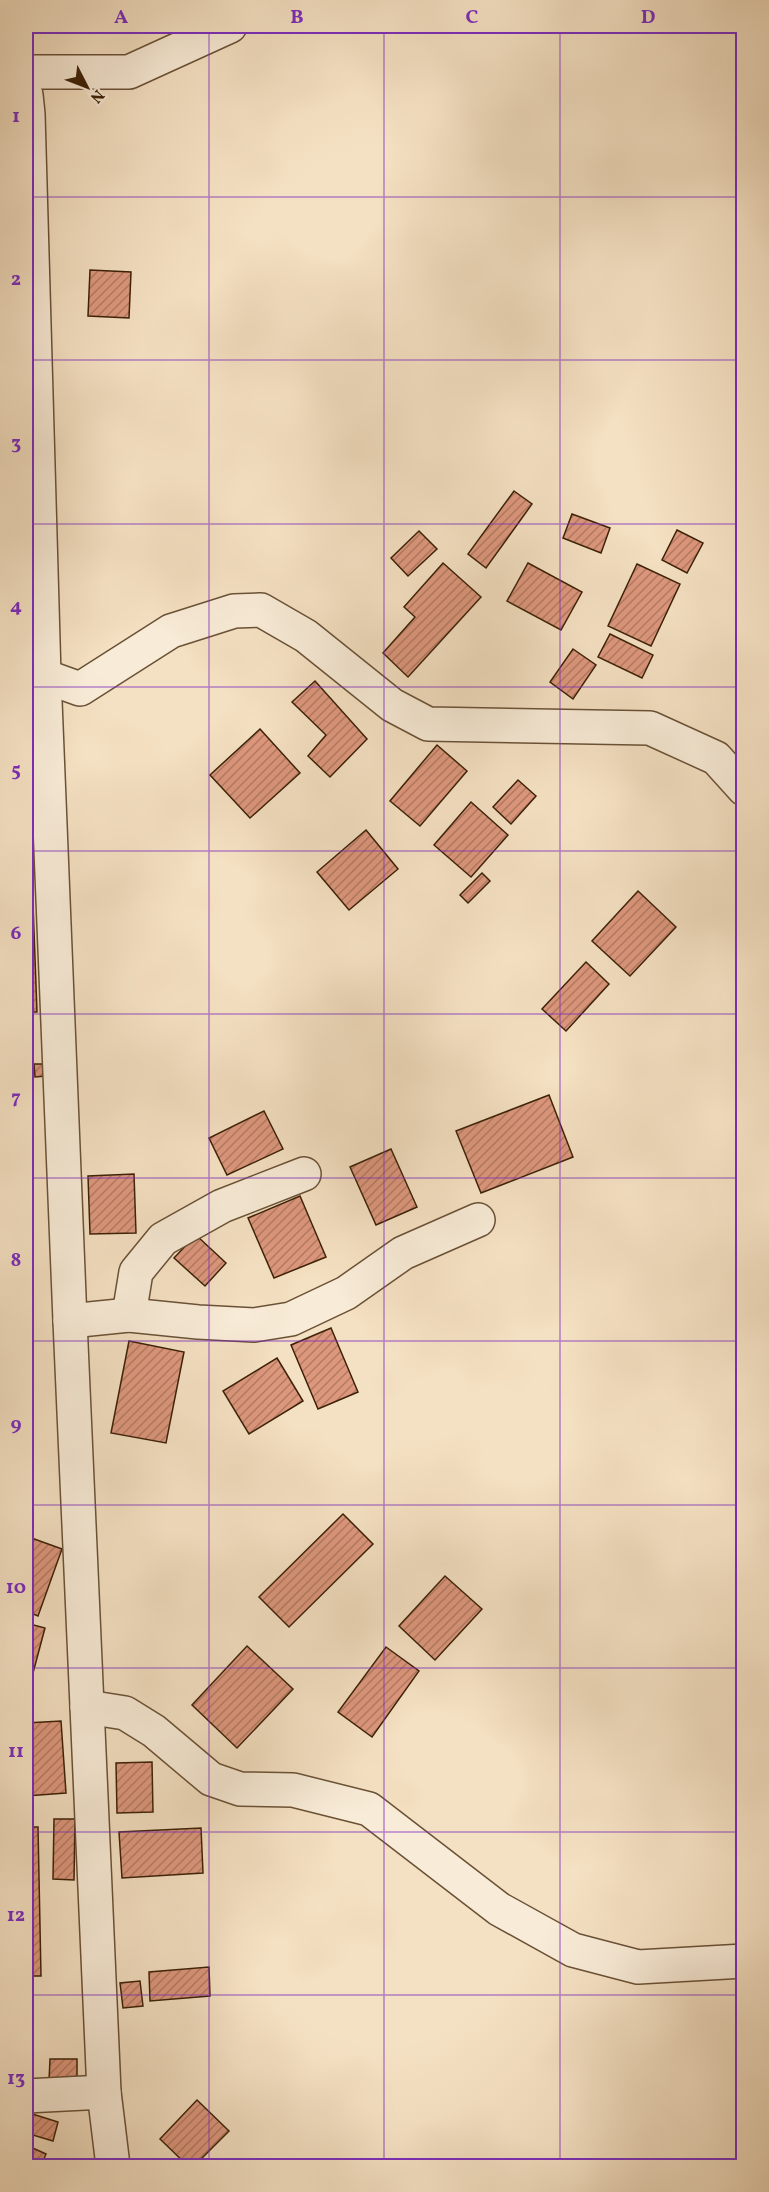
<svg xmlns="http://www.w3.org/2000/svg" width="769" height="2192" font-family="Vollkorn,serif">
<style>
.building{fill:url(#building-hatch);stroke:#3c2107;stroke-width:1.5}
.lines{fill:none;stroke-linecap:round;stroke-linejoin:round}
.minor-casing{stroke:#6a5136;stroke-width:36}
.minor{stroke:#f8ebd7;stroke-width:33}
.grid{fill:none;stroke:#7b2cbf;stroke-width:1.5;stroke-opacity:0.55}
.neatline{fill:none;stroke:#7b2cbf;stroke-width:2}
.grid-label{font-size:20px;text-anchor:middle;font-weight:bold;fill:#7b2cbf}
</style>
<defs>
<pattern id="building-hatch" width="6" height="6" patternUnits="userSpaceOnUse" patternTransform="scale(1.5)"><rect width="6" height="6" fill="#dd977d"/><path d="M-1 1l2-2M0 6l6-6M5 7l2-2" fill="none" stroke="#b47b64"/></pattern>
</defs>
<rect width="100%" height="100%" fill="#f4e0c2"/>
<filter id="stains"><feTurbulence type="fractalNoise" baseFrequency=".00333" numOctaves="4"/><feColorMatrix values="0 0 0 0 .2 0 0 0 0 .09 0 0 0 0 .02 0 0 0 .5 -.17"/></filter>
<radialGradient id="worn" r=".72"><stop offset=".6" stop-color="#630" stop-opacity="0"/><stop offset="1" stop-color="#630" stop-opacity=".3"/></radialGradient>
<!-- building -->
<g class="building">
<path d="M90,270l41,2 -2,46 -41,-2z"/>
<path d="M514,491l18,13 -46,64 -18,-14z"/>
<path d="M572,514l38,14 -9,25 -38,-15z"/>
<path d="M677,530l26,13 -16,30 -25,-13z"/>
<path d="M419,531l18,18 -29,27 -17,-18z"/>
<path d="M443,563l38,34 -73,80 -25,-24 32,-36 -11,-10z"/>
<path d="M528,563l54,29 -21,38 -54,-29z"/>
<path d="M637,564l43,20 -29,62 -43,-20z"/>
<path d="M610,634l43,21 -11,23 -44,-21z"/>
<path d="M573,649l23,16 -23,34 -23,-17z"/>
<path d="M315,681l52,58 -37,38 -22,-21 18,-21 -34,-33z"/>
<path d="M260,729l40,44 -50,45 -40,-43z"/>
<path d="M437,745l30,26 -47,55 -30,-25z"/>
<path d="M518,780l18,16 -25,28 -18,-17z"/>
<path d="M471,802l37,33 -37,42 -37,-32z"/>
<path d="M366,830l32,39 -49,41 -32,-38z"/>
<path d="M482,873l8,8 -22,22 -8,-8z"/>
<path d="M638,891l38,36 -46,49 -38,-35z"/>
<path d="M26,904h7l4,108h-11z"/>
<path d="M586,962l23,22 -43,47 -24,-22z"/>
<path d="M34,1064h11l1,12 -11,1z"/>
<path d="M549,1095l24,62 -92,36 -25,-62z"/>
<path d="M264,1111l19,38 -56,26 -18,-37z"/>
<path d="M391,1149l26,58 -41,18 -26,-58z"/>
<path d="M134,1174l2,59 -46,1 -2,-58z"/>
<path d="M300,1196l26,61 -52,21 -26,-60z"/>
<path d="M196,1235l30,28 -21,23 -31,-28z"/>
<path d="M331,1328l27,64 -40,17 -27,-64z"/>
<path d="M129,1341l55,11 -18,91 -55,-10z"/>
<path d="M277,1358l26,43 -54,33 -26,-43z"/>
<path d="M343,1514l30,30 -84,83 -30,-30z"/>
<path d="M26,1536l36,13 -24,67 -12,-5z"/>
<path d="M445,1576l37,33 -47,51 -36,-34z"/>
<path d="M26,1623l19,5 -16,60 -3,-1z"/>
<path d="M247,1646l46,43 -56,59 -45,-43z"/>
<path d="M386,1647l33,24 -47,66 -34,-25z"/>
<path d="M61,1721l5,72 -40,3v-73z"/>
<path d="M152,1762l1,50 -36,1 -1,-50z"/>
<path d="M54,1819h21l-1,61 -21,-1z"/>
<path d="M26,1827h12l3,149h-15z"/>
<path d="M201,1828l2,45 -81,5 -3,-46z"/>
<path d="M209,1967l1,29 -60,5 -1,-29z"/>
<path d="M140,1981l3,25 -20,2 -3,-25z"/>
<path d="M50,2059h27v23l-28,-1z"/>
<path d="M197,2100l32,31 -35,35h-6l-28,-27z"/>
<path d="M26,2112l32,10 -5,19 -27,-8z"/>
<path d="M26,2145l20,9 -5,12h-15z"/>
</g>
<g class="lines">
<!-- minor casing -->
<g class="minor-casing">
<g id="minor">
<path d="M26,72h103l101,-46"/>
<path d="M26,95l2,19 16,562 26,645 34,771 9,74"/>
<path d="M26,677l18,-1 36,13 91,-58 63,-20 27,-1 45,26 86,69 36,19 222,4 66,30 28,31"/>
<path d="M129,1315l7,-43 27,-33 59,-33 82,-32"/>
<path d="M70,1321l59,-6 69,7 56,3 37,-6 55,-26 57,-40 75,-33"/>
<path d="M87,1707l38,6 29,18 57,48 29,10 53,1 76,19 130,100 74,41 65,17 106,-6"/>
<path d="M26,2096l78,-4"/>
</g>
</g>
<!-- minor -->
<use href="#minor" class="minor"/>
</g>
<!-- grid -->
<path class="grid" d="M209,26v2140M384,26v2140M560,26v2140M26,197h718M26,360h718M26,524h718M26,687h718M26,851h718M26,1014h718M26,1178h718M26,1341h718M26,1505h718M26,1668h718M26,1832h718M26,1995h718"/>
<!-- margin -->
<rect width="769" height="2192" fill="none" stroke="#f4e0c2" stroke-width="66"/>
<!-- north arrow -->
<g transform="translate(87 87) rotate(132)" stroke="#f8ebd7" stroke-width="4.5" paint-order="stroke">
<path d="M0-4.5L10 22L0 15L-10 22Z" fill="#3c2107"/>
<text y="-9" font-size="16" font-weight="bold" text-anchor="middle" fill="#3c2107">N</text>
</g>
<rect x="33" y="33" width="703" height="2126" class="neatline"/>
<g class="grid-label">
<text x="121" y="23">A</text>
<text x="297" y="23">B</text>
<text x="472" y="23">C</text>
<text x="648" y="23">D</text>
<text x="16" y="122">1</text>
<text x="16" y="285">2</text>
<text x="16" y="449">3</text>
<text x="16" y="612">4</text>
<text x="16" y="776">5</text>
<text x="16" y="939">6</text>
<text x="16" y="1103">7</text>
<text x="16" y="1266">8</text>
<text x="16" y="1430">9</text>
<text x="16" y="1593">10</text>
<text x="16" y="1757">11</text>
<text x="16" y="1921">12</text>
<text x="16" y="2084">13</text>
</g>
<rect width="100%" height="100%" filter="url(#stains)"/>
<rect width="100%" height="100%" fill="url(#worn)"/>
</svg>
